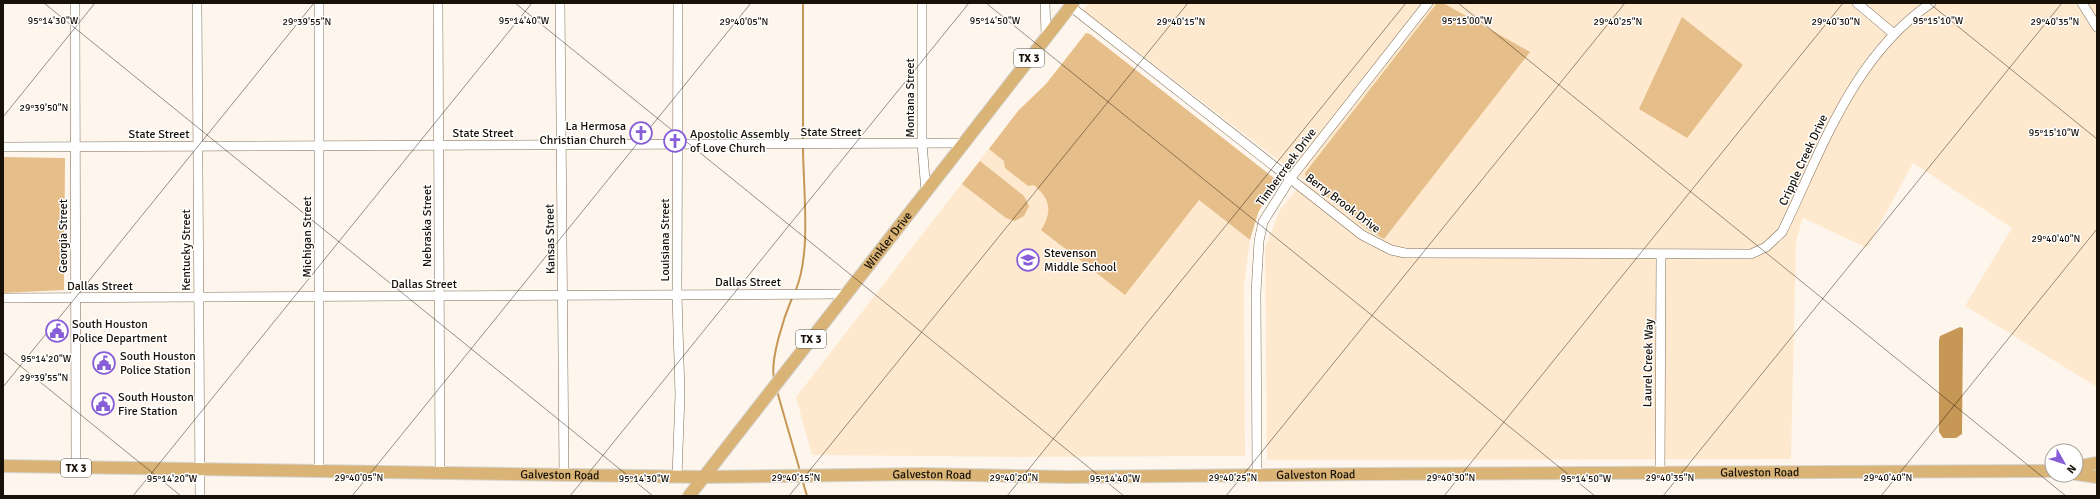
<svg xmlns="http://www.w3.org/2000/svg" width="2100" height="499" font-family="Signika,sans-serif">
<style>
.built{fill:#fee9cf}
.green{fill:#e6be89}
.water{fill:#c79756}
.lines{fill:none;stroke-linecap:round;stroke-linejoin:round}
.stream{stroke:#c79756;stroke-width:2}
.minor-casing{stroke:#7f6d56;stroke-width:10}
.major-casing{stroke:#d5d4d3;stroke-width:14}
.minor{stroke:#fff;stroke-width:9}
.major{stroke:#d9b476;stroke-width:12}
.ticks{fill:none;stroke:#181108;stroke-width:1;stroke-opacity:0.45}
.labels{text-anchor:middle;stroke-width:3;stroke-linejoin:round;paint-order:stroke}
.shield{fill:#fff;stroke:#5d5852;stroke-width:1}
.shield-label{font-size:11px;font-weight:bold;fill:#181108}
.street-label{font-size:12px;fill:#181108;stroke:#fff}
.poi-label{font-size:12px;fill:#181108;stroke:#fff;text-anchor:start}
.ticks-label{font-size:10px;text-anchor:middle;fill:#181108;stroke:#fff;stroke-width:3;stroke-linejoin:round;paint-order:stroke}
</style>
<rect width="100%" height="100%" fill="#fef6ec"/>
<!-- built -->
<g class="built">
<path d="M1089,3h1008v384l-132,-81 47,-78 -99,-65 -46,85 -64,-30 -7,23 -5,218 -524,1 -2,-212 15,-38 24,-30 -221,-170z"/>
<path d="M1086,33l4,1 109,166 51,40 -6,46 1,170 -228,1 -205,-2 -16,-58 222,-286 28,-27z"/>
</g>
<!-- green -->
<g class="green">
<path d="M1437,3h6l87,49 -146,187 -17,-10 -61,-49 -1,-7z"/>
<path d="M1682,17l61,48 -56,73 -48,-29z"/>
<path d="M1086,33l4,1 184,144 1,3 -17,32 -8,27 -51,-40 -74,95 -84,-65c12,-19 9,-31 -7,-45l-6,1 -23,-18 -1,-7 -15,-12 29,-38 28,-27z"/>
<path d="M3,157l62,1 -1,132 -61,3z"/>
<path d="M980,161l44,35 5,10 -5,10 -9,5 -9,-3 -44,-34z"/>
</g>
<!-- water -->
<path class="water" d="M1960,327l3,1 -1,106 -6,4h-13l-4,-6v-92l1,-4z"/>
<g class="lines">
<!-- stream -->
<g class="stream">
<path d="M803,3v139"/>
<path d="M795,292c17,-39 8,-102 8,-146"/>
<path d="M774,379c-4,-20 10,-62 18,-81"/>
<path d="M777,391l23,80"/>
<path d="M802,479l5,17"/>
</g>
<!-- minor casing -->
<g class="minor-casing">
<g id="minor">
<path d="M75,3l1,465"/>
<path d="M197,3l3,493"/>
<path d="M319,3v468"/>
<path d="M438,3l2,470"/>
<path d="M560,3l4,472"/>
<path d="M922,3v140l4,49"/>
<path d="M1045,3l1,32"/>
<path d="M1857,3l37,31"/>
<path d="M2082,3l15,24"/>
<path d="M1070,6l292,229 29,15 14,3 346,1 15,-7 16,-15c40,-82 70,-175 149,-229"/>
<path d="M3,147l960,-4"/>
<path d="M3,298l843,-4"/>
<path d="M1660,472l1,-217"/>
<path d="M677,476l3,-81 -3,-100 1,-292"/>
<path d="M1257,476l-1,-183 3,-52 4,-19 27,-43 138,-176"/>
</g>
</g>
<!-- major casing -->
<g class="major-casing">
<g id="major">
<path id="s1" d="M3,466l700,11 219,-3 146,3 299,-3 685,-3"/>
<path d="M2076,467l21,-4"/>
<path d="M2076,474l21,3"/>
<path id="s2" d="M689,496l384,-493"/>
</g>
</g>
<!-- minor -->
<use href="#minor" class="minor"/>
<!-- major -->
<use href="#major" class="major"/>
</g>
<!-- ticks -->
<path class="ticks" d="M44,3l609,493M515,3l609,493M986,3l609,493M1458,3l608,493M1929,3l168,136M3,117l92,-114M3,352l178,144M3,387l311,-384M133,496l399,-493M352,496l399,-493M570,496l399,-493M789,496l399,-493M1007,496l399,-493M1226,496l399,-493M1444,496l399,-493M1663,496l399,-493M1881,496l216,-267"/>
<!-- icons -->
<defs>
<g id="church-ring" transform="scale(1.15)"><circle r="9.5" fill="#fff" stroke="#875ed8" stroke-width="1.5"/><path d="M-1.2-6h2.4v3.5h3.3v2.4h-3.3V6h-2.4V-.1h-3.3v-2.4h3.3Z" fill="#875ed8"/></g>
<g id="school-ring" transform="scale(1.15)"><circle r="9.5" fill="#fff" stroke="#875ed8" stroke-width="1.5"/><path d="M0-5L7-2L0 1L-7-2ZM-4 1L0 2.5L4 1V4Q0 6-4 4Z" fill="#875ed8"/></g>
<g id="civic-ring" transform="scale(1.15)"><circle r="9.5" fill="#fff" stroke="#875ed8" stroke-width="1.5"/><path d="M-.6-6.5H3V-4.5H.6V-3L4-1V1h2V6H-6V1h2V-1L-.6-3ZM-1.2 2.5V6h2.4V2.5Z" fill="#875ed8"/></g>
</defs>
<g fill-rule="evenodd">
<use href="#church-ring" x="641" y="133"/>
<use href="#church-ring" x="675" y="141"/>
<use href="#school-ring" x="1028" y="260"/>
<use href="#civic-ring" x="57" y="331"/>
<use href="#civic-ring" x="104" y="363"/>
<use href="#civic-ring" x="103" y="404"/>
</g>
<g class="labels">
<!-- shield labels -->
<g class="shield">
<rect x="1014" y="49" width="30" height="18" rx="3"/>
<rect x="796" y="330" width="30" height="18" rx="3"/>
<rect x="61" y="459" width="30" height="18" rx="3"/>
</g>
<g class="shield-label">
<text x="1029" y="62">TX 3</text>
<text x="811" y="343">TX 3</text>
<text x="76" y="472">TX 3</text>
</g>
<!-- street labels -->
<g class="street-label">
<text transform="translate(910 98) rotate(-90)" y="4">Montana Street</text>
<text x="831" y="136">State Street</text>
<text x="483" y="137">State Street</text>
<text x="159" y="138">State Street</text>
<text transform="translate(1803 160) rotate(-65)" y="4">Cripple Creek Drive</text>
<text transform="translate(1286 167) rotate(-54)" y="4">Timbercreek Drive</text>
<text transform="translate(1343 203) rotate(37)" y="4">Berry Brook Drive</text>
<text transform="translate(427 226) rotate(-90)" y="4">Nebraska Street</text>
<text transform="translate(63 236) rotate(-90)" y="4">Georgia Street</text>
<text transform="translate(307 237) rotate(-90)" y="4">Michigan Street</text>
<text transform="translate(550 239) rotate(-91)" y="4">Kansas Street</text>
<text transform="translate(665 240) rotate(-90)" y="4">Louisiana Street</text>
<text dy="4" stroke="none"><textPath href="#s2" startOffset="324">Winkler Drive</textPath></text>
<text transform="translate(186 250) rotate(-90)" y="4">Kentucky Street</text>
<text x="748" y="286">Dallas Street</text>
<text x="424" y="288">Dallas Street</text>
<text x="100" y="290">Dallas Street</text>
<text transform="translate(1648 363) rotate(-89)" y="4">Laurel Creek Way</text>
<text dy="4" stroke="none"><textPath href="#s1" startOffset="1757">Galveston Road</textPath></text>
<text dy="4" stroke="none"><textPath href="#s1" startOffset="557">Galveston Road</textPath></text>
<text dy="4" stroke="none"><textPath href="#s1" startOffset="929">Galveston Road</textPath></text>
<text dy="4" stroke="none"><textPath href="#s1" startOffset="1313">Galveston Road</textPath></text>
</g>
<!-- poi labels -->
<g class="poi-label">
<text x="626" y="130" text-anchor="end">La Hermosa<tspan x="626" dy="14">Christian Church</tspan></text>
<text x="690" y="138">Apostolic Assembly<tspan x="690" dy="14">of Love Church</tspan></text>
<text x="1044" y="257">Stevenson<tspan x="1044" dy="14">Middle School</tspan></text>
<text x="72" y="328">South Houston<tspan x="72" dy="14">Police Department</tspan></text>
<text x="120" y="360">South Houston<tspan x="120" dy="14">Police Station</tspan></text>
<text x="118" y="401">South Houston<tspan x="118" dy="14">Fire Station</tspan></text>
</g>
</g>
<g class="ticks-label">
<text x="53" y="24">95°14'30"W</text>
<text x="524" y="24">95°14'40"W</text>
<text x="995" y="24">95°14'50"W</text>
<text x="1467" y="24">95°15'00"W</text>
<text x="1938" y="24">95°15'10"W</text>
<text x="1181" y="25">29°40'15"N</text>
<text x="2055" y="25">29°40'35"N</text>
<text x="307" y="25">29°39'55"N</text>
<text x="744" y="25">29°40'05"N</text>
<text x="1618" y="25">29°40'25"N</text>
<text x="1836" y="25">29°40'30"N</text>
<text x="44" y="111">29°39'50"N</text>
<text x="2054" y="136">95°15'10"W</text>
<text x="2056" y="242">29°40'40"N</text>
<text x="46" y="362">95°14'20"W</text>
<text x="44" y="381">29°39'55"N</text>
<text x="359" y="481">29°40'05"N</text>
<text x="796" y="481">29°40'15"N</text>
<text x="1014" y="481">29°40'20"N</text>
<text x="1233" y="481">29°40'25"N</text>
<text x="1451" y="481">29°40'30"N</text>
<text x="1670" y="481">29°40'35"N</text>
<text x="1888" y="481">29°40'40"N</text>
<text x="172" y="482">95°14'20"W</text>
<text x="644" y="482">95°14'30"W</text>
<text x="1115" y="482">95°14'40"W</text>
<text x="1586" y="482">95°14'50"W</text>
</g>
<!-- border -->
<rect width="2100" height="499" fill="none" stroke="#181108" stroke-width="8"/>
<!-- north arrow -->
<g transform="translate(2064 463) rotate(129)"><circle r="19" fill="#ffffff" stroke="#a3a09c"/>
<path d="M0-3L7 15L0 10L-7 15Z" fill="#875ed8"/>
<text y="-6" font-size="11" font-weight="bold" text-anchor="middle" fill="#181108">N</text>
</g>
</svg>
